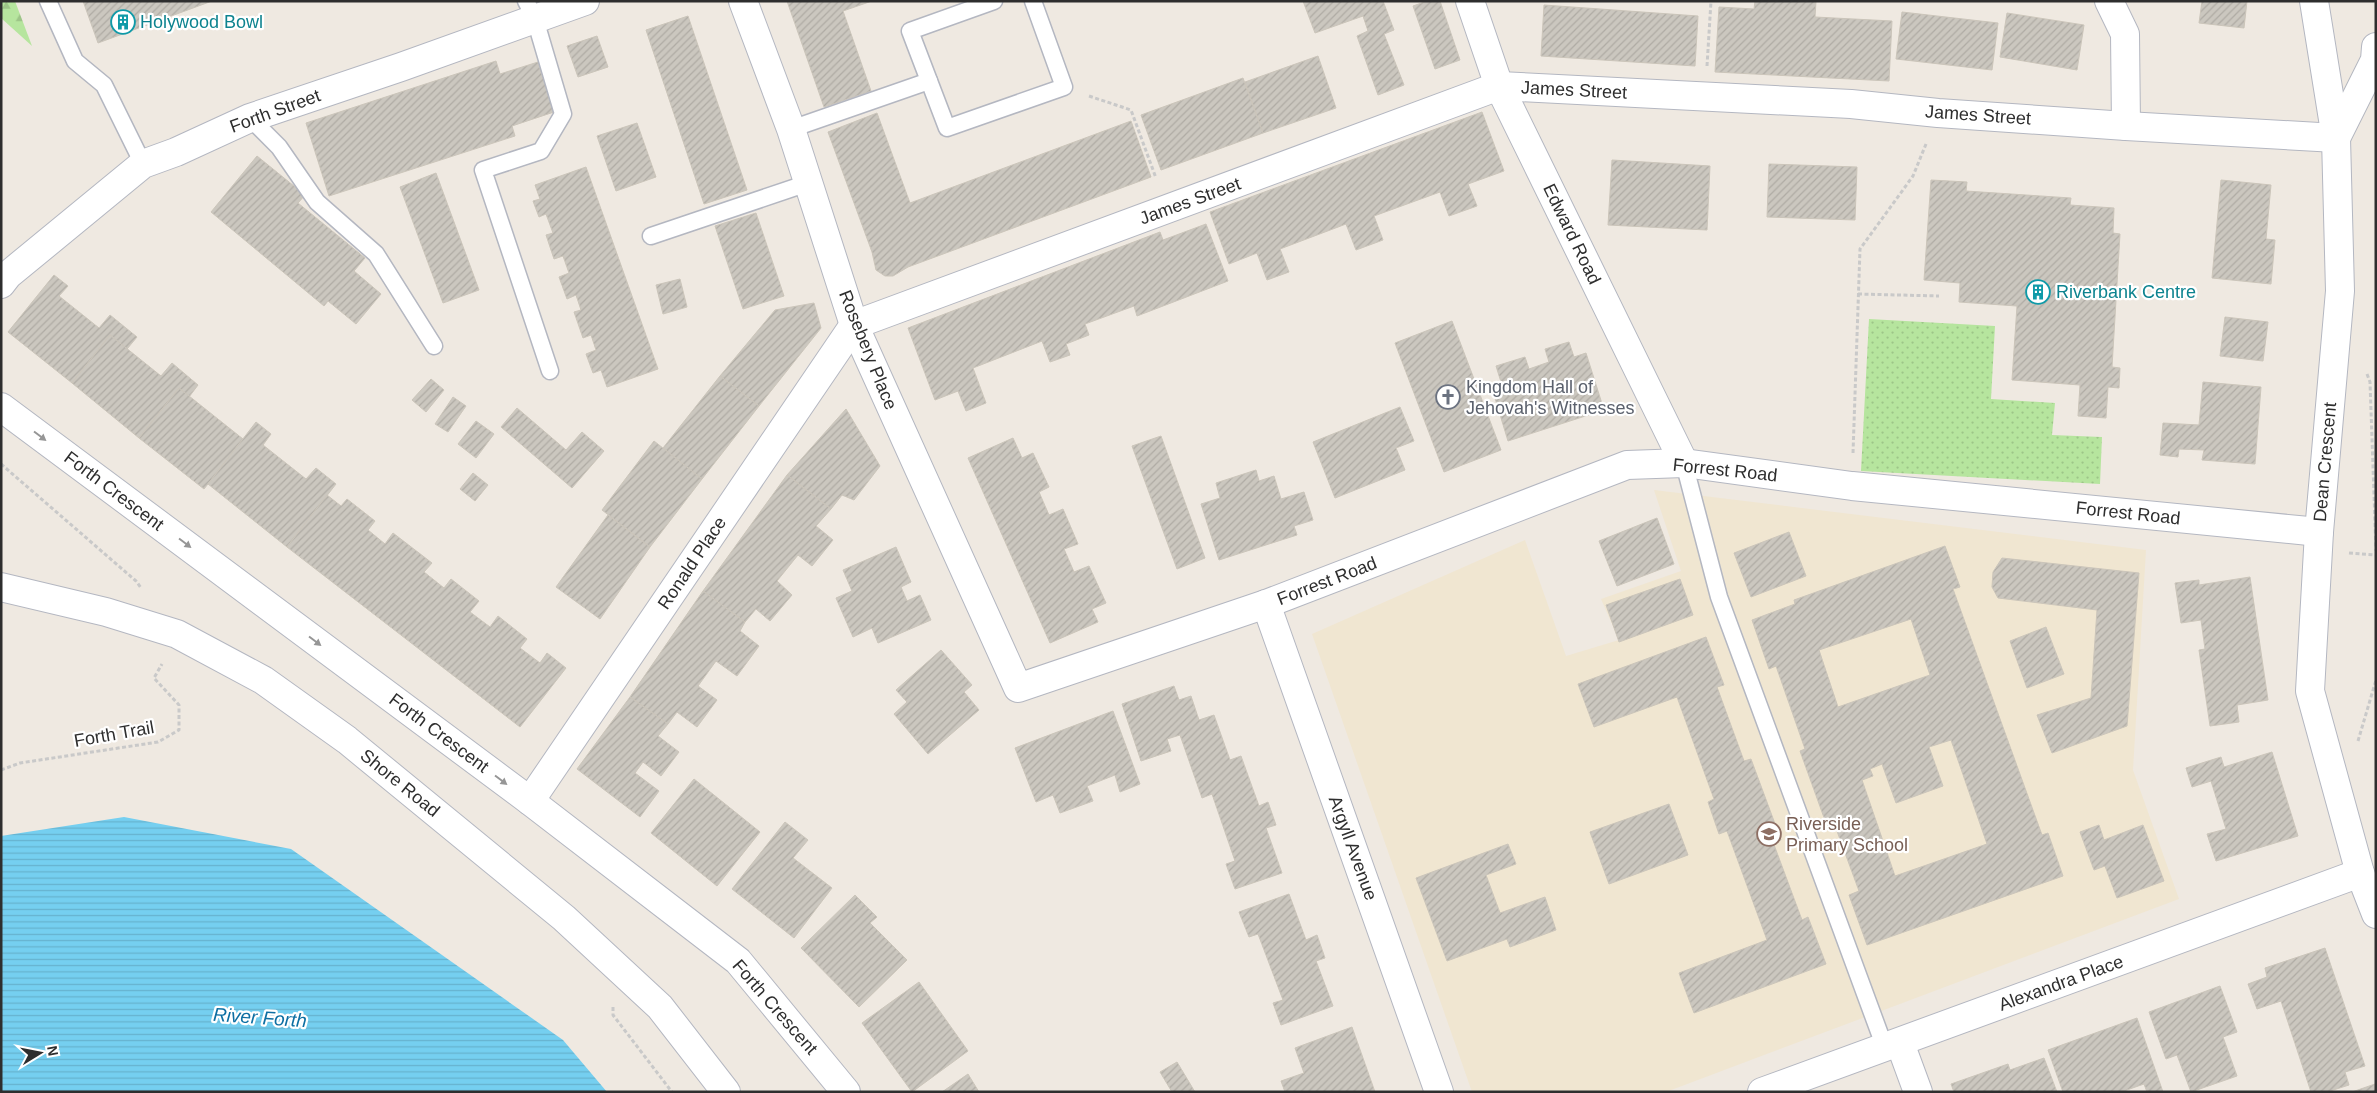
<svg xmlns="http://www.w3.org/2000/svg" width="2377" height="1093" font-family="Helvetica,sans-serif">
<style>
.education{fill:#f0e6d1}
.green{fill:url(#green-dots)}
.forest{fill:url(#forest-firs)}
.water{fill:url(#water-rules)}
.building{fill:url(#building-hatch);stroke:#cbc5ba;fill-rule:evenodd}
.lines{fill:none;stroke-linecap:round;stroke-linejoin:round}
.lane-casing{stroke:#b4b7c1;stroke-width:19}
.street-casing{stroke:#b4b7c1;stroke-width:30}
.path{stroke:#c9c9c9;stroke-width:3;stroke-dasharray:4 2.5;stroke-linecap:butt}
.lane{stroke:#fff;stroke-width:16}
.street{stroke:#fff;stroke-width:28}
.oneway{fill:#969696}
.labels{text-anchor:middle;stroke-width:4.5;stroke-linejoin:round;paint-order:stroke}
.culture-label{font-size:18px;fill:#0d838f;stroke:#fff;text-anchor:start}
.street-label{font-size:18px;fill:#2e2e2e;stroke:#fff}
.worship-label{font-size:18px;fill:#5b616d;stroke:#fff;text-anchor:start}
.education-label{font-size:18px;fill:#785e54;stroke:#fff;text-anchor:start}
.water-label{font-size:19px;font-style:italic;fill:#0d6fa3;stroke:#fff}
</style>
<defs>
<pattern id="green-dots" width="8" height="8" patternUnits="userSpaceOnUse" patternTransform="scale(1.25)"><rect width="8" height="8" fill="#b6e59e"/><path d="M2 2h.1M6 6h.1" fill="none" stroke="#9dc588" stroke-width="1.8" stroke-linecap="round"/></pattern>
<pattern id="forest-firs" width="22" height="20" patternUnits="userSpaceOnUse" patternTransform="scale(1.25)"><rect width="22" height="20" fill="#b6e59e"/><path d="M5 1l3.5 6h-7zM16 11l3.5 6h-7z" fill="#9dc588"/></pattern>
<pattern id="water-rules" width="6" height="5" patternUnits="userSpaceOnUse" patternTransform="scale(1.25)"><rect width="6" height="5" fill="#75cff0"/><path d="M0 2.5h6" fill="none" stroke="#66b2ce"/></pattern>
<pattern id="building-hatch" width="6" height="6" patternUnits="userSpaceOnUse" patternTransform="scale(1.25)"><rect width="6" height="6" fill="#cbc7bf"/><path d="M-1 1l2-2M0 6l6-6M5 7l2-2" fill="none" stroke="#afaba4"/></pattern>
</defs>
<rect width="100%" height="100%" fill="#efe9e1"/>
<!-- education -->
<path class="education" d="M1654,490l492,60 -13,220 46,129 -513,193h-194l-160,-458 213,-94 41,116 53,-16 -18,-41 80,-28z"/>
<!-- green -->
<path class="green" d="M1869,319l126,7 -4,73 64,4 -3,32 50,2 -2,47 -239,-13z"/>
<!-- forest -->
<path class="forest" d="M1,1h14l17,45 -31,-28z"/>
<!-- water -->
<path class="water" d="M124,817l167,32 272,191 44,52h-606v-256z"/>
<!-- building -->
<g class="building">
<path d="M83,1h129l-114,42z"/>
<path d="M787,1h85l-29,10 28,80 -47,16z"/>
<path d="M1303,1h80l11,29 -10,4 20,51 -26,10 -21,-59 11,-5 -5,-15 -48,17z"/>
<path d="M1427,1h13l20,59 -25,9 -22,-63z"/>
<path d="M1755,1h61l-1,16 77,4 -3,60 -174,-9 4,-65 35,2z"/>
<path d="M2202,1h45l-3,27 -45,-5z"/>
<path d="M1544,5l154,11 -3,50 -154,-10z"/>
<path d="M1902,12l96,11 -6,47 -96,-11z"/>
<path d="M2007,13l77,12 -7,45 -77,-13z"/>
<path d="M688,16l59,174 -43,14 -58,-174z"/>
<path d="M597,36l11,31 -30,10 -11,-31z"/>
<path d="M1318,56l18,52 -73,25 -18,-51z"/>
<path d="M496,61l4,13 38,-12 16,50 -42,14 3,10 -186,60 -23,-73z"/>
<path d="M1243,78l20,55 -102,37 -20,-55z"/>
<path d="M1482,112l22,59 -36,13 9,22 -28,10 -9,-24 -66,24 9,24 -27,10 -10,-26 -66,25 9,23 -22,8 -10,-27 -28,11 -19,-52z"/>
<path d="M877,113l33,90 221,-82 20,56 -243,90 -15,9h-8l-9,-6 -4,-18 -44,-120z"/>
<path d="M637,123l19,54 -40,14 -19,-55z"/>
<path d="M257,156l48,39 -7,8 67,55 -11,13 27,23 -25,30 -28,-23 -4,5 -113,-94z"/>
<path d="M1612,160l98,6 -3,64 -99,-5z"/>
<path d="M1769,164l88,3 -2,53 -88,-3z"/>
<path d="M586,167l72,202 -51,18 -6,-17 -8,3 -7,-19 10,-4 -5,-15 -8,3 -9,-26 7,-2 -5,-15 -9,4 -8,-22 10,-4 -6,-17 -9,3 -8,-24 7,-2 -7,-19 -7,3 -6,-16 7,-2 -5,-14z"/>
<path d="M436,173l43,117 -36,13 -43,-116z"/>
<path d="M1931,180l36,2 -1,9 105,7 -1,7 44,3 -1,25 7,1 -8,133 8,1 -1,20 -11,-1 -2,31 -28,-2 2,-31 -68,-5 5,-74 -58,-4 1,-19 -36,-3z"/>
<path d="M2221,180l50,5 -5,54 9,1 -4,44 -59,-6z"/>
<path d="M756,213l28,83 -41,13 -28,-83z"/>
<path d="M1206,224l22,57 -91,35 -3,-10 -49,18 4,11 -23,9 4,11 -20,7 -8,-21 -69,27 13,35 -20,8 -8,-20 -23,9 -27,-72 252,-96 3,8z"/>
<path d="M54,275l14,11 -9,10 40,32 11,-13 27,22 -10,12 -17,-14 -38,48 -64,-51z"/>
<path d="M680,279l7,28 -24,7 -7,-29z"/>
<path d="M814,303l7,25 -62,78 -39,-30 55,-66z"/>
<path d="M2225,317l43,5 -5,39 -43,-5z"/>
<path d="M1452,321l49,129 -57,22 -49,-129z"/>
<path d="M110,335l51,41 11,-13 26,22 -9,12 -10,-9 -40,50 -67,-55z"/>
<path d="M1569,342l5,15 12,-4 18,57 -96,31 -17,-56 10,-3 -5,-16 29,-9 4,12 20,-7 -4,-13z"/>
<path d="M720,376l39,30 -57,73 -39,-31z"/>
<path d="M431,379l13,11 -18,22 -14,-12z"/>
<path d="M2203,382l58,5 -6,77 -53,-4 2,-10 -25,-1 -1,8 -18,-2 3,-32 36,2z"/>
<path d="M179,388l64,51 -39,50 -65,-51z"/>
<path d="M453,397l13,9 -18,26 -13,-8z"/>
<path d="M1400,407l14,34 -18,7 9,22 -70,28 -22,-56z"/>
<path d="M517,408l49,42 16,-18 22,19 -32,37 -71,-61z"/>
<path d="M846,409l34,57 -26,34 -12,-5 -11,14 -44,-34z"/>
<path d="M476,421l18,13 -18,24 -18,-14z"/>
<path d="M256,422l15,12 -8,11 43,34 10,-11 20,16 -49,63 -79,-63z"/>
<path d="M1161,436l44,122 -28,11 -45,-123z"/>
<path d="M1013,438l9,20 11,-5 16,34 -10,5 10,23 14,-6 15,35 -14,5 10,23 15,-6 17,37 -14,6 6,13 -48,21 -82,-185z"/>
<path d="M654,441l48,38 -52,68 -48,-37z"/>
<path d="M1256,470l3,11 15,-5 7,23 23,-7 9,28 -19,6 3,9 -78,25 -18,-56 19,-6 -4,-15z"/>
<path d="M473,473l15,12 -13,16 -15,-12z"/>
<path d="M787,475l44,34 -15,17 17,14 -21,26 -14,-11 -21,26 15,14 -22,26 -14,-12 -11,13 -42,-31z"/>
<path d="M327,495l14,11 6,-7 28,22 -7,9 17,14 8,-11 39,30 -8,9 20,16 7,-9 28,22 -9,11 20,15 8,-11 29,23 -7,9 20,15 7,-10 19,15 -46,59 -233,-180z"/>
<path d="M608,515l42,32 -50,72 -44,-32z"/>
<path d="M1657,518l17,46 -57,22 -18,-45z"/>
<path d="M1789,532l17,44 -55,21 -17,-44z"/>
<path d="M1945,546l15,41 -7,2 89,246 6,-2 15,43 -196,69 -18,-50 10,-4 -25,-68 -7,3 -27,-75 5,-2 -29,-83 -7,3 -17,-49 43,-16 -1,-4zM1911,619l19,56 -92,32 -19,-57zM1951,740l36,104 -92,32 -33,-96 11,-4 -3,-7 12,-5 14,39 47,-17 -14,-39z"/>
<path d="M896,547l15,35 -10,5 6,14 13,-6 11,25 -53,23 -6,-15 -19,9 -17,-39 16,-7 -9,-21z"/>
<path d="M2002,558l137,15 -12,153 -75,27 -15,-38 54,-17 6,-88 -99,-12 -6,-11 1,-15z"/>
<path d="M2250,577l18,123 -31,5 2,17 -29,4 -11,-76 6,-1 -4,-29 -20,3 -6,-40 24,-3v5z"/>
<path d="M1680,579l13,36 -74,27 -13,-37z"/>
<path d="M703,591l42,31 -5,9 19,15 -22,30 -21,-15 -18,25 19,14 -20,27 -20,-15 -9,12 -38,-27z"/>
<path d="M2046,627l18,47 -37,14 -17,-47z"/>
<path d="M1706,637l18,48 -7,2 27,74 7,-2 30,81 -8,2 29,78 6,-3 18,47 -132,49 -15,-40 88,-33 -40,-109 -8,3 -11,-32 6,-3 -37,-102 -83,30 -16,-43z"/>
<path d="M941,650l31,35 -8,7 15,18 -51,44 -34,-40 13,-12 -11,-12z"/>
<path d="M1174,686l5,14 12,-4 8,24 15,-5 16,45 11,-4 18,50 9,-4 8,23 -10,3 16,45 -47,16 -9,-25 9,-3 -23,-67 -10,4 -22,-63 -13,4 4,12 -30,10 -19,-57z"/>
<path d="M630,697l38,27 -10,12 21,16 -18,24 -18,-14 -8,11 24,18 -19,26 -63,-48z"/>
<path d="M1113,711l27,73 -20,8 -5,-17 -28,11 6,15 -33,12 -7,-18 -17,7 -21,-54z"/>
<path d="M2272,752l26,84 -82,25 -9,-27 19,-5 -15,-48 -19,6 -6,-19 35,-11 3,10z"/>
<path d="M694,779l66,53 -43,54 -66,-53z"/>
<path d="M1669,804l19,51 -79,29 -19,-52z"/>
<path d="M785,822l23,18 -15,18 39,30 -38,50 -62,-49z"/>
<path d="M2099,825l5,15 39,-15 21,56 -47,17 -12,-32 -11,4 -14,-38z"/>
<path d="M1508,844l8,20 -30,11 14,38 45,-16 11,33 -46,17 -3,-8 -60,22 -31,-83z"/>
<path d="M1289,894l17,46 11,-5 8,23 -9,3 17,45 -52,19 -8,-22 10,-3 -25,-66 -9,3 -10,-25z"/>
<path d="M855,895l22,22 -7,6 37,37 -48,47 -58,-59z"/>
<path d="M2325,948l40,118 -20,6 4,13 -22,7h-16l-30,-91 -24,8 -9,-25 19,-7 -2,-9z"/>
<path d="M919,982l49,69 -56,41 -50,-69z"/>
<path d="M2220,986l17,46 -14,5 14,39 -46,16 -14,-37 -11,4 -17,-47z"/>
<path d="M2137,1018l26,74h-16l-3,-8 -23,8h-58l-15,-42z"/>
<path d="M1352,1027l23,65h-90l-4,-11 23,-8 -9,-25z"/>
<path d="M2044,1058l13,34h-103l-3,-8 57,-20 2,6z"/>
<path d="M1177,1062l18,30h-23l-12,-20z"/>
<path d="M968,1074l11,18h-37z"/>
<path d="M2375,1084l1,8h-24z"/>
</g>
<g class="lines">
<!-- lane casing -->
<g class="lane-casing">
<g id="lane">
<path d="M48,1l27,60 29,24 39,79"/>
<path d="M526,1l9,18 28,95 -22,37 -58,19 67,201"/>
<path d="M994,1l-84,30 37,97 117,-41 -31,-86"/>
<path d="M250,118l29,29 38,55 59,52 58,92"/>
<path d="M791,129l138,-48"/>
<path d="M651,236l157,-53"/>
<path d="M1684,463l35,134 166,451"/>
</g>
</g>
<!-- street casing -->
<g class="street-casing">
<g id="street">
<path d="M743,1l48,128 63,196 164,363 248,-84 361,-139 57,-2 168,23 467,46"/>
<path d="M1470,1l29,85 185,377"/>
<path d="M2109,1l16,33 1,92"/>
<path d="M2314,1l22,137 4,153 -21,241 -9,159 50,182 16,41"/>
<path d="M1,284l7,-9 135,-111 33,-12 74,-34 151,-51 184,-66"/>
<path d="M1,407l529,394 208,160 108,131"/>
<path d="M1,587l105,25 71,22 86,46 84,60 217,178 96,89 66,85"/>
<path d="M1266,604l173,488"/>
<path d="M530,801l324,-476 645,-239 352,18 87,9 188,13 210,12 39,-78 1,-13"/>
<path d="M1900,1043l18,49"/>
<path d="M1762,1092l598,-219"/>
</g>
</g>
<!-- path -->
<g class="path">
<path d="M1707,66l4,-65"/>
<path d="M1089,96l42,14 25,68"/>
<path d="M1858,294l81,2"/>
<path d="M2367,374l3,8 6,169"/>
<path d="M1853,453l7,-204 53,-73 13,-32"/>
<path d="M1,464l135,117 5,7"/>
<path d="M2349,553l27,2"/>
<path d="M2358,741l18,-61"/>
<path d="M1,770l19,-7 138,-21 21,-12v-25l-25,-27 8,-14"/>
<path d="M613,1007v8l59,77"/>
</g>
<!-- lane -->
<use href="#lane" class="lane"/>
<!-- street -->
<use href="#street" class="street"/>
</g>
<!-- one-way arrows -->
<defs><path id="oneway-solid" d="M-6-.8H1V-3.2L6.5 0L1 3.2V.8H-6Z" transform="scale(1.25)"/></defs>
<g class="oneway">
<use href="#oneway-solid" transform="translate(40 436) rotate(37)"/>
<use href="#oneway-solid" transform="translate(185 543) rotate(37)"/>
<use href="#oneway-solid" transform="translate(315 641) rotate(37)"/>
<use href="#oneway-solid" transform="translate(501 780) rotate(37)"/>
</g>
<!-- icons -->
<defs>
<g id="building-ring" transform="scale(1.25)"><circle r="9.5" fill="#fff" stroke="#0f9aa8" stroke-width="1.5"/><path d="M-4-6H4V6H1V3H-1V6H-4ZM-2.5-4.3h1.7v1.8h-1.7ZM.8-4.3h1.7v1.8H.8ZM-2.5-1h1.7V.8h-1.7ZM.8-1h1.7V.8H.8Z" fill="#0f9aa8"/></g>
<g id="church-ring" transform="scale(1.25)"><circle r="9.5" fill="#fff" stroke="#6b7280" stroke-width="1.5"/><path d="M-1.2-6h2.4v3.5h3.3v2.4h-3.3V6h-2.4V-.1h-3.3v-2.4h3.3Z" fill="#6b7280"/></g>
<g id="school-ring" transform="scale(1.25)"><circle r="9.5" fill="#fff" stroke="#8d6e63" stroke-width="1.5"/><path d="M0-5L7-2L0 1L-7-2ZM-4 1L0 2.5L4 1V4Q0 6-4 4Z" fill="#8d6e63"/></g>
</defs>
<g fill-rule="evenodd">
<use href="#building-ring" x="123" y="22"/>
<use href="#building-ring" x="2038" y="292"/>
<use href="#church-ring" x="1448" y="397"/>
<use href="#school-ring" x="1769" y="834"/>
</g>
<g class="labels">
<!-- culture labels -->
<g class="culture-label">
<text x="140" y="28">Holywood Bowl</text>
<text x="2056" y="298">Riverbank Centre</text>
</g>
<!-- street labels -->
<g class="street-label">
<text transform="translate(1574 90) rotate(3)" y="6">James Street</text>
<text transform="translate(275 111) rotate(-20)" y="6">Forth Street</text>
<text transform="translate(1978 115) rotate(4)" y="6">James Street</text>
<text transform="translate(1190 201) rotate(-20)" y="6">James Street</text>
<text transform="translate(1572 234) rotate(64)" y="6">Edward Road</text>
<text transform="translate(868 350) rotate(68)" y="6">Rosebery Place</text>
<text transform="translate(2325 462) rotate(-85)" y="6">Dean Crescent</text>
<text transform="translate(1725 470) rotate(6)" y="6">Forrest Road</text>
<text transform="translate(114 491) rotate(37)" y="6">Forth Crescent</text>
<text transform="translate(2128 513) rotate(6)" y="6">Forrest Road</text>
<text transform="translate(692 563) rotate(-56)" y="6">Ronald Place</text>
<text transform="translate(1327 581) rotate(-21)" y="6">Forrest Road</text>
<text transform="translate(439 733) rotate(37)" y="6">Forth Crescent</text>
<text transform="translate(114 734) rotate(-10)" y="6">Forth Trail</text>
<text transform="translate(400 783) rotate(39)" y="6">Shore Road</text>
<text transform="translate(1353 848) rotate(70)" y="6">Argyll Avenue</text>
<text transform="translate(2061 983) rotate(-20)" y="6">Alexandra Place</text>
<text transform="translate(775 1007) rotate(49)" y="6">Forth Crescent</text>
</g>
<!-- worship labels -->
<g class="worship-label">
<text x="1466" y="393">Kingdom Hall of<tspan x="1466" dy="21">Jehovah's Witnesses</tspan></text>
</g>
<!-- education labels -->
<g class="education-label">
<text x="1786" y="830">Riverside<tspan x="1786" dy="21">Primary School</tspan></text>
</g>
<!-- water labels -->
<g class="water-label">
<text transform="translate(260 1017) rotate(4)" y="7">River Forth</text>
</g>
</g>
<!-- border -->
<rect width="2377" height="1093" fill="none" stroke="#2e2e2e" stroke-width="5"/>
<!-- north arrow -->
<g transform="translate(40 1053) rotate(80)" stroke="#ffffff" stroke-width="4" paint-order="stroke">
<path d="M0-4L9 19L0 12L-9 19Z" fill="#2e2e2e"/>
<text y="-8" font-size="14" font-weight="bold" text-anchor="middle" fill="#2e2e2e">N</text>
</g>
</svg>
